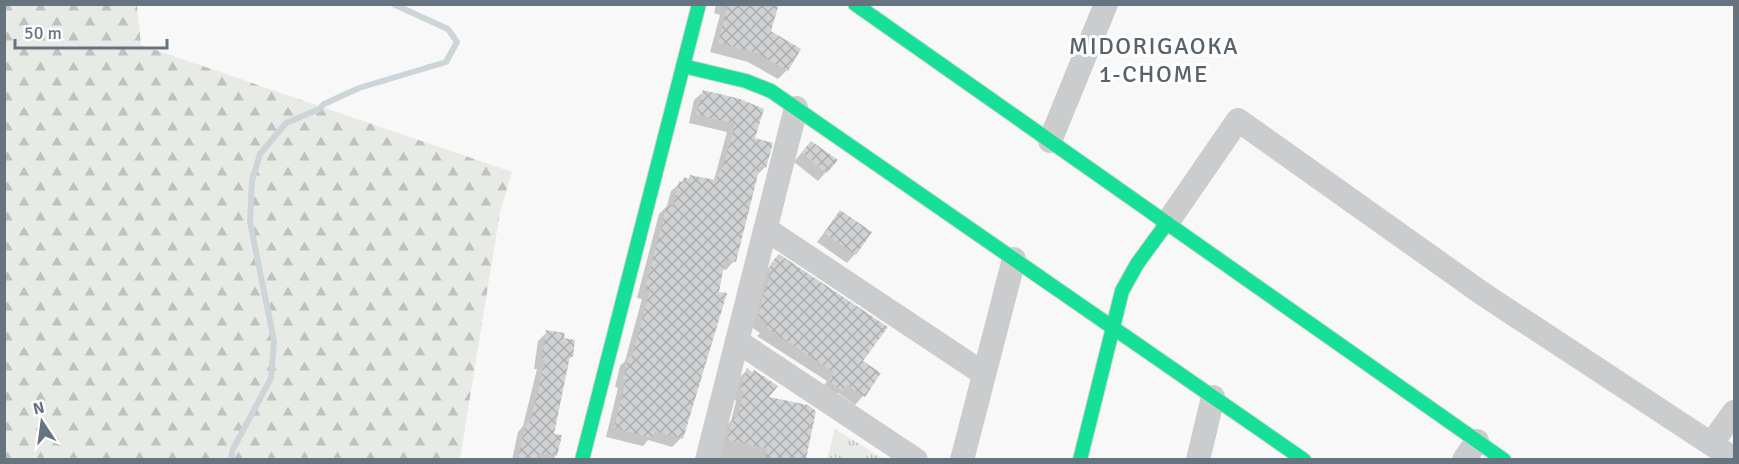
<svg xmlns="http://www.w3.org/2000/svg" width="1739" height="464" font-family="Signika,sans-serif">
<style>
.forest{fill:url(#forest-firs)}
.park{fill:url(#park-tufts)}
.shadow{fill:#0003}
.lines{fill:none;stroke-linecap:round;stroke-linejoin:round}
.stream{stroke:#ced5d8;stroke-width:6}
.building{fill:url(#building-cross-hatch)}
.fast-casing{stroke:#d5d6d7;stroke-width:16}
.street{stroke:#cbcccd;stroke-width:24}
.fast{stroke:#16e098;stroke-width:14}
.labels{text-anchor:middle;stroke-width:6;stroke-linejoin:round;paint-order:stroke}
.neighbourhood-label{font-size:24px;letter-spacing:1.5px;fill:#57626c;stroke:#fff}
</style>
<defs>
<pattern id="forest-firs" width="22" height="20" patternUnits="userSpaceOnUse" patternTransform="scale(1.5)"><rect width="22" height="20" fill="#e7eae5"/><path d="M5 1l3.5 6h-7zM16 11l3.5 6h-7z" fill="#bfc2bf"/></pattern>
<pattern id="park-tufts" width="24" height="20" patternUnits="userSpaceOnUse" patternTransform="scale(1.5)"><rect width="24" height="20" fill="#e7eae5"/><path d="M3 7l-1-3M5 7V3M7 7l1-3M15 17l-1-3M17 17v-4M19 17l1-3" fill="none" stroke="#bfc2bf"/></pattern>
<pattern id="building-cross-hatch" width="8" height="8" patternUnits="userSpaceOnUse" patternTransform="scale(1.5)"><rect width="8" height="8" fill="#cfd1d2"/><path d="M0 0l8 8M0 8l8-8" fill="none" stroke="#acaeb0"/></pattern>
</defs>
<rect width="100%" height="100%" fill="#f8f8f8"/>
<!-- forest -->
<path class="forest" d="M4,5h133l4,40 371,127 -12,40 -40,247h-455z"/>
<!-- park -->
<path class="park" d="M835,429l49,30h-57z"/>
<!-- shadow -->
<g class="shadow">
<path d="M716,4h62l-9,28 18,38 -9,9 -30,-17 -38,-10 10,-37 -6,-2z"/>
<path d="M703,92l50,48 12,27 -8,8 -23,86 -8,9 -4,-1 -41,169 -9,9 -24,-7 -5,6 -37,-9 12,-49 -3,-1 5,-21 5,-5 17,-62 -5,-1 22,-84 8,-8 4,-15 14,-12 2,1 4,-4 22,5 1,-1 13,-48 -38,-9 5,-23z"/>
<path d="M802,152l24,20 -8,9 -24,-19z"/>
<path d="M840,212l15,42 -8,9 -30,-21z"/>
<path d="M779,256l82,106 18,12 -16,22 -8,9 -17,-12 -5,5 -12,-8 6,-9 -70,-45 3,-3 -10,-7 13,-52z"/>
<path d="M547,332l16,7 9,17 -5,5 -15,74 8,2 -6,23h-42l6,-28 5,-6 14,-57h-3l4,-28z"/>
<path d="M747,370l20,28 48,14 -11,48h-85l5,-32 7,-7 5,-20 -4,-3 6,-19z"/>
</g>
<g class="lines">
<!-- stream -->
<path class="stream" d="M231,460l2,-11 38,-71 3,-37 -24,-119 2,-41 8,-27 26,-31 33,-14 5,-5 35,-16 87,-26 11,-20 -9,-13 -55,-25"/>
</g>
<!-- building -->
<g class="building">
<path d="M728,4h51l-8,27 30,18 -13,22 -31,-18 -39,-10z"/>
<path d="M703,90l37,9 24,10 -9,29 18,5 -7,25 -6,-2 -24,96 -11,-3 -6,33 8,1 -44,146 -28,-8 -2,7 -39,-10 12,-49h-3l6,-24 3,1 18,-66 -5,-1 22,-85 6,1 6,-24 4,1 1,-5 5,2 1,-4 25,5 7,-11 13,-45 -39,-10z"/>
<path d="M811,141l27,19 -11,13 -25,-21z"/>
<path d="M840,210l32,22 -16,23 -32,-22z"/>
<path d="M779,254l109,73 -25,34 18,12 -16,24 -18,-12 -4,6 -15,-10 6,-9 -69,-45 2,-4 -9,-6 8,-31 4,-6 -2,-2 3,-15z"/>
<path d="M546,330l19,3 -1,5 11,2 -2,17 -3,-1 -16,78 8,1 -5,21 -17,-3 -2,6h-20l8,-37 4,1 15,-62 -3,-1z"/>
<path d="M747,368l5,4 2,-2 24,16 -9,11 39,8 8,6 -10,48h-41l2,-10 -40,-10 6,-22 4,1 7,-26 -4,-3z"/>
</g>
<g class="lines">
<!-- fast casing -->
<g class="fast-casing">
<g id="fast">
<path d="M855,4l649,456"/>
<path d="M683,66l63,15 25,10 533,369"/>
<path d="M582,460l117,-456"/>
<path d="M1080,460l42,-169 15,-27 30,-41"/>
</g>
</g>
<!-- street -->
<g class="street">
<path d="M1050,141l56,-137"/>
<path d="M1167,223l71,-103 245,174 251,165"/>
<path d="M766,229l218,145"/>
<path d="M737,341l179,119"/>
<path d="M1712,443l22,-31"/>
<path d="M707,460l89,-352"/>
<path d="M962,460l52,-201"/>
<path d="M1198,460l15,-63"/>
<path d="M1464,460l13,-19"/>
</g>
<!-- fast -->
<use href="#fast" class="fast"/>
</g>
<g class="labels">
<!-- neighbourhood labels -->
<g class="neighbourhood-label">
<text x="1154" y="54">MIDORIGAOKA<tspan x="1154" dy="28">1-CHOME</tspan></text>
</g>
</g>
<!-- border -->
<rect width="1739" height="464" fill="none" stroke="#667480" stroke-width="12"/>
<!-- north arrow -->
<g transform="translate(42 422) rotate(347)" stroke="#ffffff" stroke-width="4.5" paint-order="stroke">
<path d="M0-4.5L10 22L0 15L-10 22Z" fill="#667480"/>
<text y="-9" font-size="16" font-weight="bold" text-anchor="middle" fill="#667480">N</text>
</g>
<!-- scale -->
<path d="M15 39v9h152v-9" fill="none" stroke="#667480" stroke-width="3"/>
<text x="24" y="39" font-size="18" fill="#667480" stroke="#ffffff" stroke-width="4.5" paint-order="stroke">50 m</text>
</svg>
